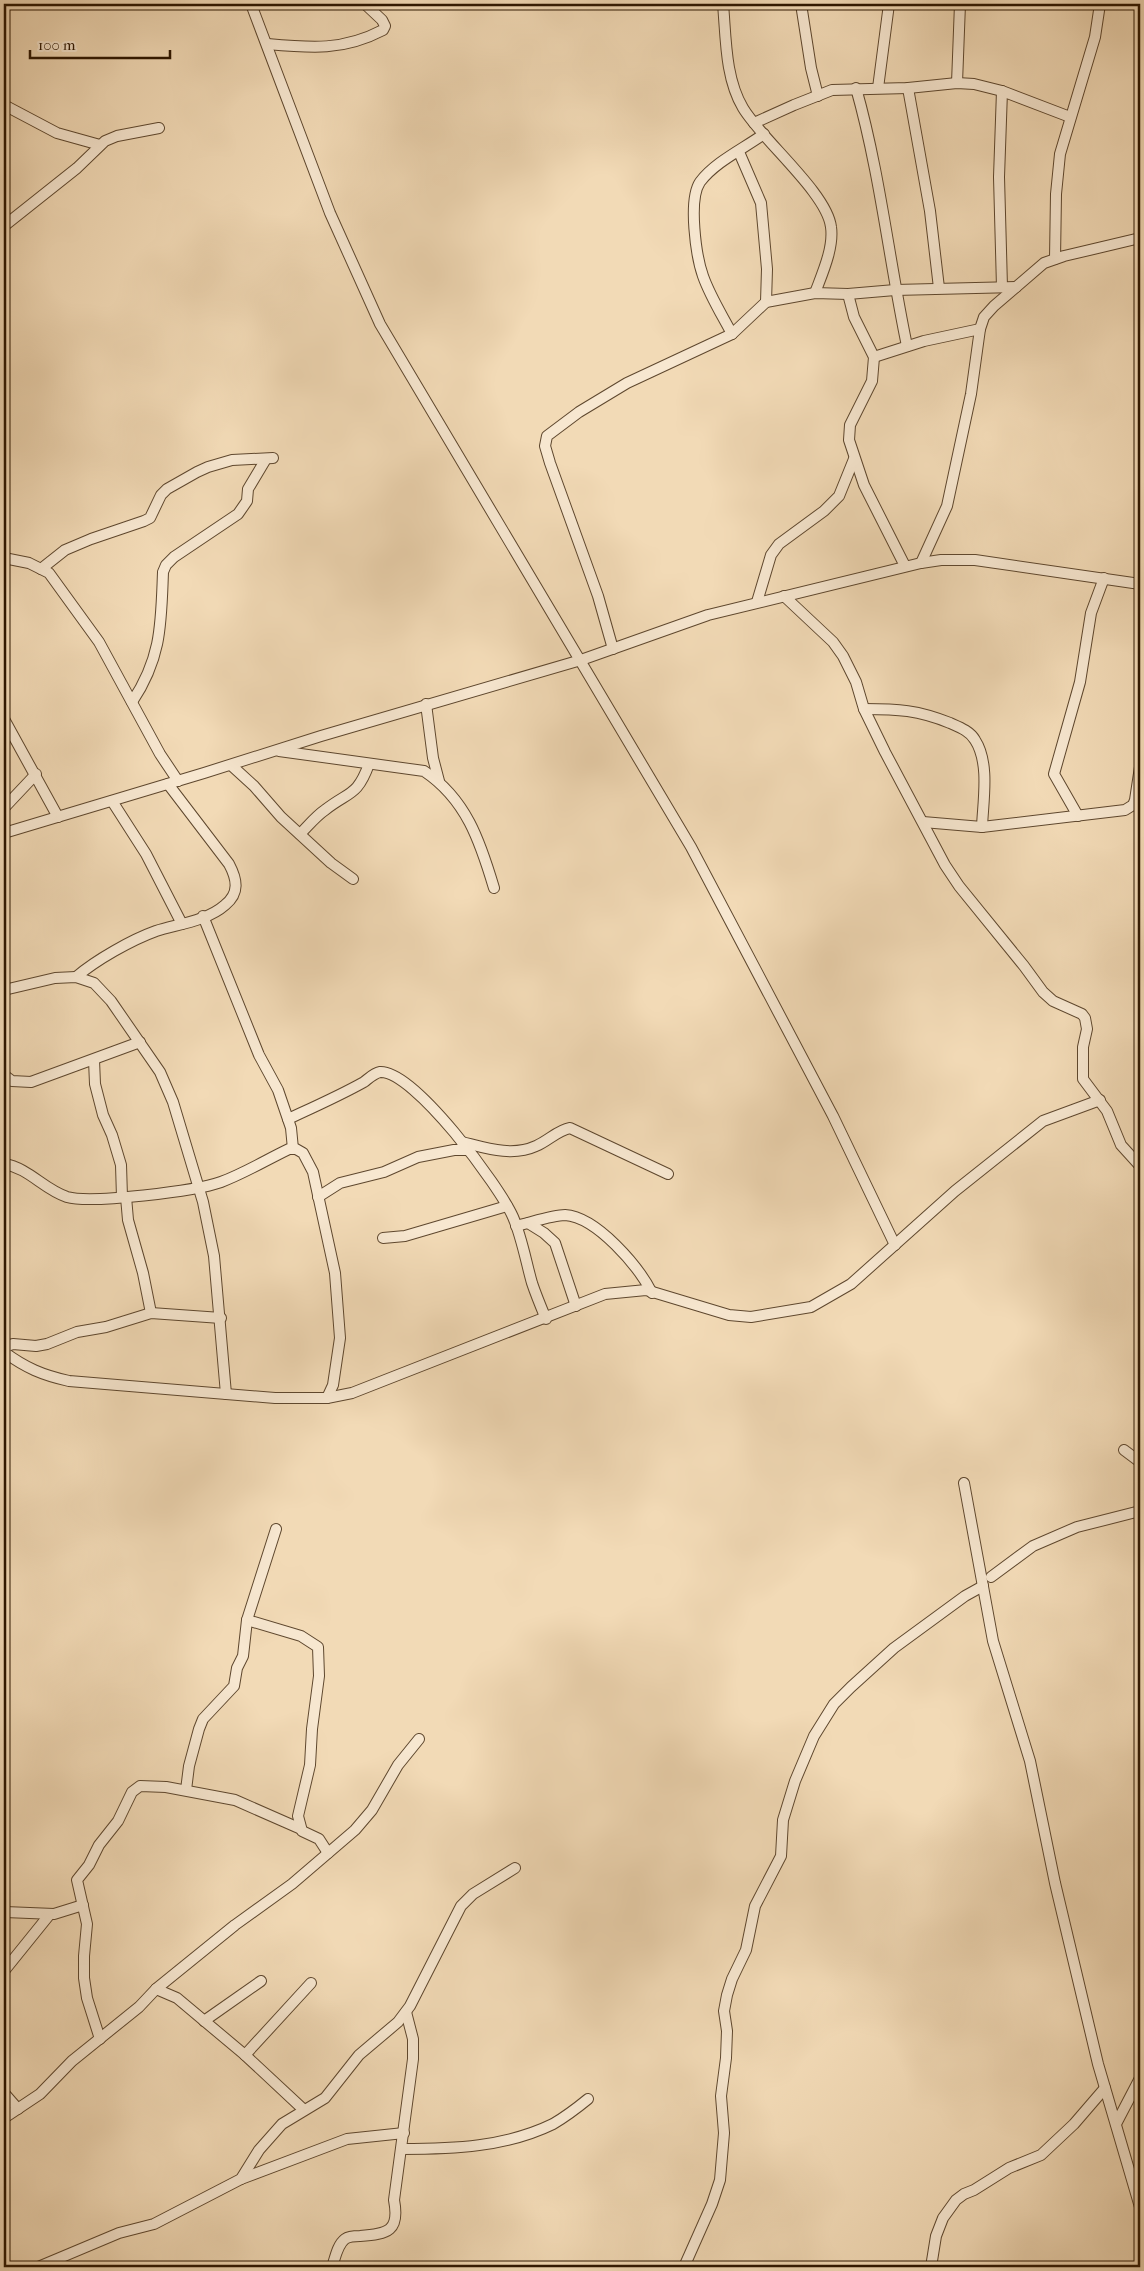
<svg xmlns="http://www.w3.org/2000/svg" width="1144" height="2271" font-family="'IM FELL French Canon',serif">
<style>
.lines{fill:none;stroke-linecap:round;stroke-linejoin:round}
.street-casing{stroke:#5e472e;stroke-width:12}
.street{stroke:#f7e7d0;stroke-width:10}
</style>
<rect width="100%" height="100%" fill="#f2dab6"/>
<filter id="stains"><feTurbulence type="fractalNoise" baseFrequency=".004" numOctaves="4"/><feColorMatrix values="0 0 0 0 .2 0 0 0 0 .09 0 0 0 0 .02 0 0 0 .5 -.17"/></filter>
<radialGradient id="worn" r=".72"><stop offset=".6" stop-color="#630" stop-opacity="0"/><stop offset="1" stop-color="#630" stop-opacity=".3"/></radialGradient>
<g class="lines">
<!-- street casing -->
<g class="street-casing">
<g id="street">
<path d="M251,4l79,209 50,111 311,523 142,269 62,129"/>
<path d="M723,4c3,33 2,74 20,104 19,32 84,85 88,119 3,21 -9,47 -16,66"/>
<path d="M801,4l10,64 7,28"/>
<path d="M267,44c44,4 76,7 116,-14l2,-4 -3,-6 -17,-16"/>
<path d="M957,83l3,-79"/>
<path d="M856,88c24,85 33,172 51,258"/>
<path d="M878,88l11,-84"/>
<path d="M908,88l22,123 9,77"/>
<path d="M1002,91l-3,86 3,110"/>
<path d="M4,105l53,28 43,12"/>
<path d="M754,123l40,-18 38,-15 76,-2 49,-5 17,1 28,7 68,26"/>
<path d="M739,152l22,51 6,66 -1,33"/>
<path d="M4,226l73,-58 28,-27 12,-5 42,-8"/>
<path d="M1055,259l1,-65 4,-40 35,-117 5,-33"/>
<path d="M848,294l6,23 20,40 -2,24 -22,44 -1,15 15,45 41,81"/>
<path d="M732,334c-10,-19 -22,-38 -29,-58 -7,-20 -15,-76 -3,-94 15,-20 43,-33 64,-48"/>
<path d="M874,357l50,-16 56,-12"/>
<path d="M4,558l25,5 20,10 50,69 61,112 18,27"/>
<path d="M921,563l26,-57 24,-112 9,-65 4,-12 10,-11 50,-43 20,-7 76,-18"/>
<path d="M41,569l24,-19 26,-11 53,-18 6,-3 11,-23 6,-6 30,-17 11,-5 24,-7 41,-2"/>
<path d="M784,596l49,46 10,14 13,26 8,27 21,43 60,113 14,21 65,80 19,26 10,9 29,13 3,4 2,11 -4,18v32l24,32 14,34 19,21"/>
<path d="M757,602l14,-47 8,-11 45,-33 15,-15 15,-37"/>
<path d="M613,649l-15,-53 -48,-133 -5,-17 2,-10 32,-24 48,-29 105,-49 34,-32 49,-9 33,1 47,-4 121,-3"/>
<path d="M132,702c30,-45 29,-79 31,-130l3,-7 8,-8 64,-43 9,-13 1,-12 18,-30"/>
<path d="M426,704l7,54 6,23"/>
<path d="M864,709c34,0 54,1 86,14 9,4 20,8 25,17 15,23 8,61 7,87"/>
<path d="M4,719l54,98"/>
<path d="M279,751l145,20c42,28 56,70 70,117"/>
<path d="M231,765l23,21 27,31 50,46 22,16"/>
<path d="M112,801l34,53 36,70"/>
<path d="M4,808l32,-34"/>
<path d="M1078,816l-24,-42 26,-92 11,-69 13,-35"/>
<path d="M923,822l59,5 143,-17 8,-5 2,-5 5,-33"/>
<path d="M4,833l200,-60 117,-37 260,-76 127,-45 213,-52 20,-3h34l165,24"/>
<path d="M300,834c8,-8 16,-18 25,-24 24,-19 32,-13 44,-46"/>
<path d="M203,916l56,139 19,35 13,38 2,21"/>
<path d="M76,977c20,-17 55,-37 80,-46 22,-7 51,-10 69,-26 15,-12 12,-26 4,-41l-61,-80"/>
<path d="M4,990l51,-12 21,-1 18,6 17,18 49,71 13,30 30,100 11,54 12,138"/>
<path d="M94,1060l1,24 8,31 9,20 9,30 1,32"/>
<path d="M4,1075l8,6 19,1 109,-40"/>
<path d="M288,1119c26,-12 51,-23 76,-37 4,-3 10,-9 16,-10 34,-2 120,115 133,145 9,21 13,45 19,66 4,12 9,24 14,36"/>
<path d="M462,1142c24,6 50,15 74,4 12,-5 22,-16 34,-18l98,46"/>
<path d="M4,1164c25,4 39,25 63,33 24,7 129,-6 154,-15 24,-9 45,-22 68,-33h7l7,4 10,19 22,101 5,65 -7,47 -6,13"/>
<path d="M126,1197l2,23 15,53 8,40"/>
<path d="M318,1197l22,-14 44,-11 34,-15 36,-7h15"/>
<path d="M528,1223l16,10 11,10 21,63"/>
<path d="M516,1226c14,-3 36,-11 49,-11 32,2 74,52 87,78"/>
<path d="M383,1238l22,-2 102,-30"/>
<path d="M4,1347l9,-3 23,2 11,-2 30,-12 29,-5 45,-14 70,5"/>
<path d="M4,1352c22,16 38,23 65,29l206,17h52l25,-5 253,-99 41,-4 83,25 22,2 60,-10 40,-23 104,-93 88,-70 57,-21"/>
<path d="M1124,1450l16,12"/>
<path d="M964,1483l29,158 37,120 25,122 43,181 42,143"/>
<path d="M991,1577l42,-31 44,-19 63,-16"/>
<path d="M247,1620l54,16 17,11 1,29 -7,53 -2,36 -12,51 4,15 17,8 9,14"/>
<path d="M186,1790l3,-24 10,-37 4,-10 31,-33 3,-18 6,-12 4,-36 29,-91"/>
<path d="M5,1912l49,2 29,-9"/>
<path d="M4,1971l46,-57"/>
<path d="M156,1989l21,9 68,57 59,55"/>
<path d="M204,2021l57,-40"/>
<path d="M100,2039l-13,-41 -3,-20v-22l3,-32 -10,-44 12,-15 10,-20 19,-24 14,-29 8,-6 26,1 69,13 66,29"/>
<path d="M245,2055l66,-72"/>
<path d="M4,2093l14,16"/>
<path d="M4,2118l36,-24 32,-33 67,-54 17,-18 79,-64 57,-41 63,-54 17,-20 26,-45 21,-26"/>
<path d="M1116,2124l24,-46"/>
<path d="M402,2149c51,0 104,-2 151,-25 12,-7 24,-16 35,-25"/>
<path d="M241,2179l106,-40 57,-6"/>
<path d="M38,2267l81,-34 35,-9 87,-45 18,-29 23,-26 43,-26 34,-43 39,-33 12,-16 51,-100 12,-12 42,-26"/>
<path d="M332,2267c3,-8 5,-22 13,-28 4,-3 10,-3 15,-3 28,-2 40,-5 34,-36l19,-141v-20l-7,-27"/>
<path d="M684,2267l28,-63 8,-24 4,-47 -3,-37 5,-38 1,-27 -3,-20 3,-16 5,-16 14,-29 9,-44 26,-50 2,-36 12,-39 19,-45 20,-32 17,-17 43,-39 71,-52 18,-10"/>
<path d="M931,2267l5,-31 7,-18 13,-18 8,-6 10,-4 35,-22 32,-13 33,-31 31,-36"/>
</g>
</g>
<!-- street -->
<use href="#street" class="street"/>
</g>
<!-- margin -->
<rect width="1144" height="2271" fill="none" stroke="#f2dab6" stroke-width="20"/>
<rect x="5" y="5" width="1134" height="2261" fill="none" stroke="#2d1600" stroke-width="2.5"/>
<rect x="10" y="10" width="1124" height="2251" fill="none" stroke="#2d1600"/>
<!-- scale -->
<path d="M30 50v8h140v-8" fill="none" stroke="#2d1600" stroke-width="2.5"/>
<text x="38" y="50" font-size="15" fill="#2d1600" stroke="#f7e7d0" stroke-width="4" paint-order="stroke">100 m</text>
<rect width="100%" height="100%" filter="url(#stains)"/>
<rect width="100%" height="100%" fill="url(#worn)"/>
</svg>
